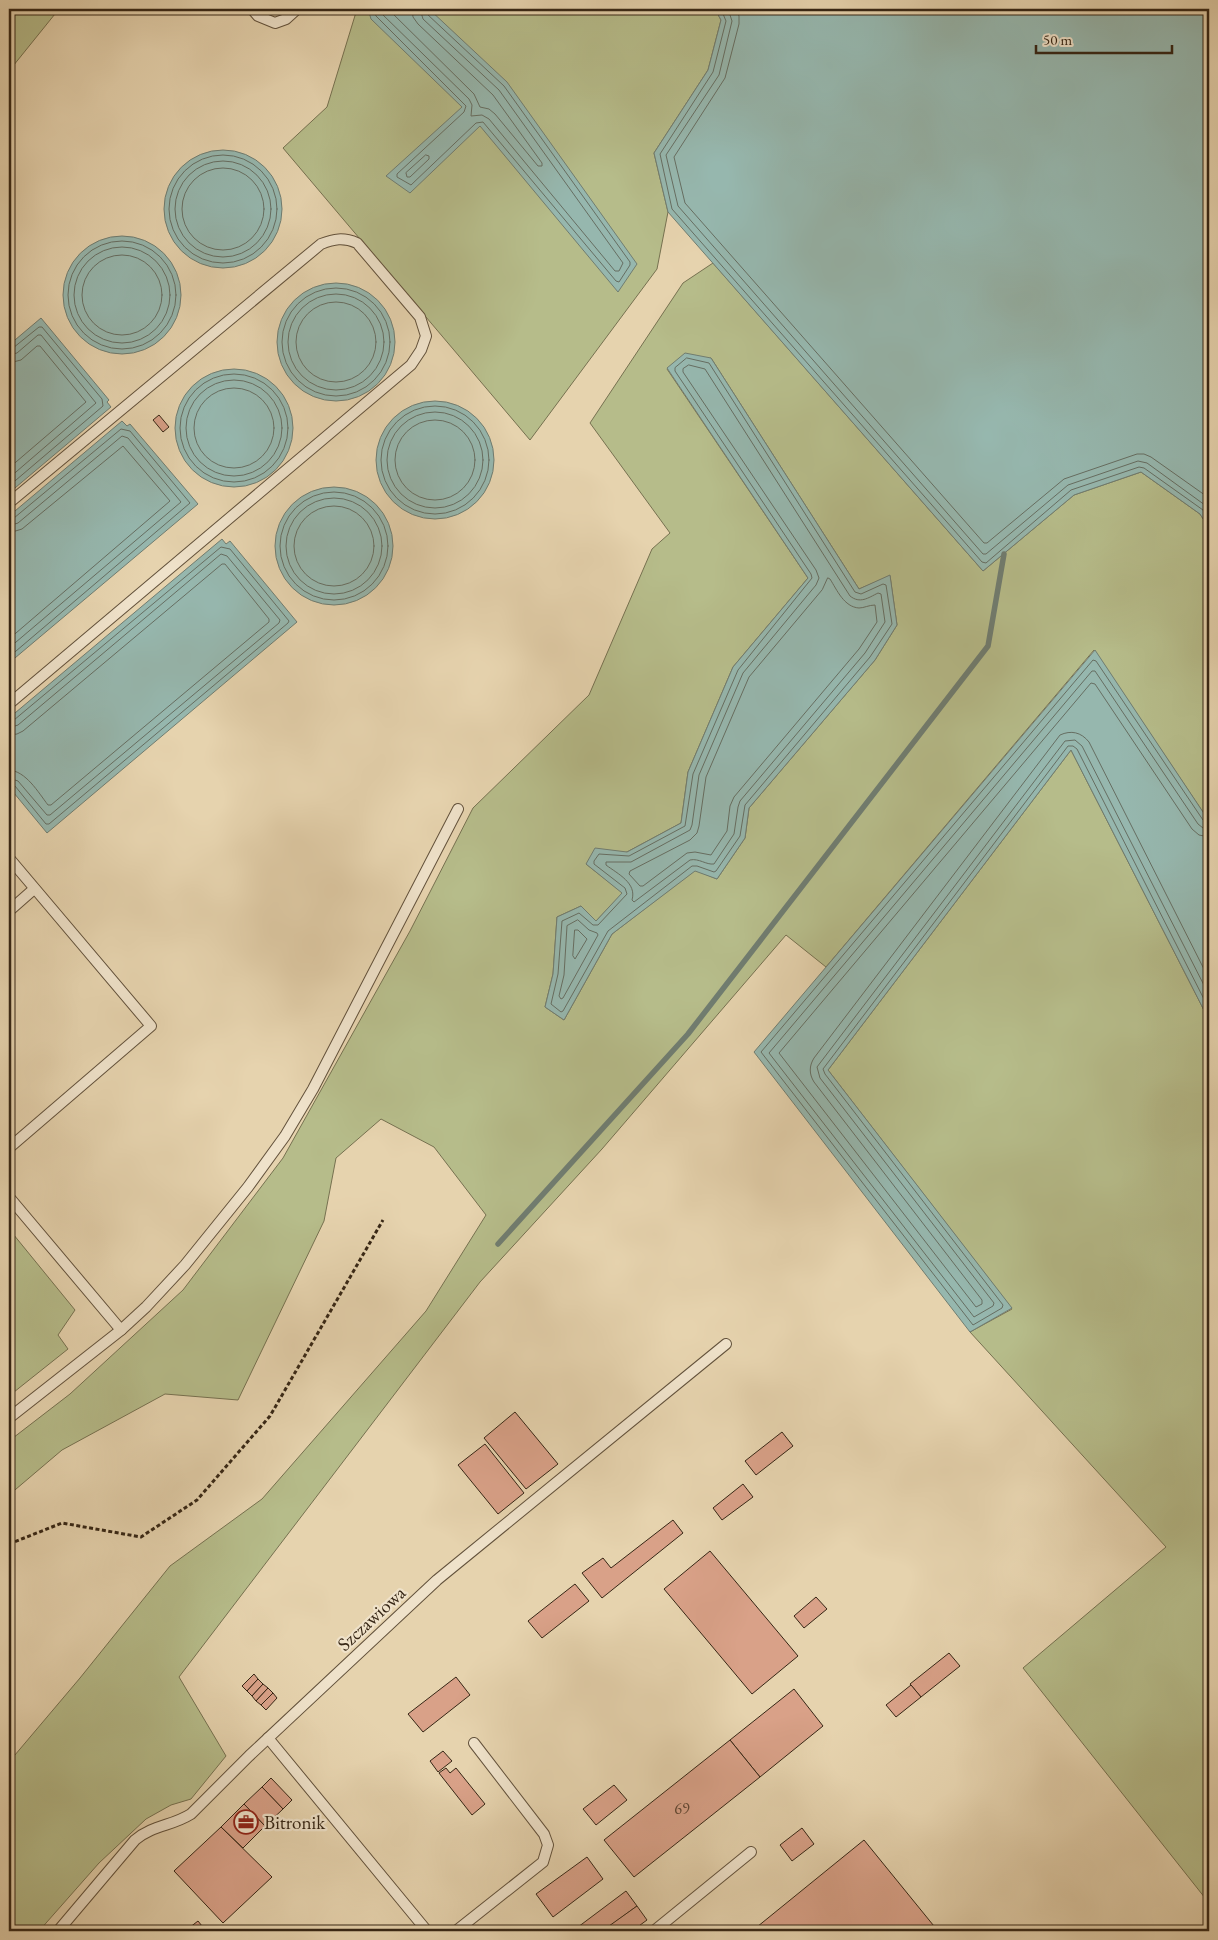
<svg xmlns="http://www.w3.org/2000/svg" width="1218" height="1940" font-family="'EB Garamond',serif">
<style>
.green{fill:#b6bc8a;stroke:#767150;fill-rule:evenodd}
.water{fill:#96b7ae;stroke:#707d71}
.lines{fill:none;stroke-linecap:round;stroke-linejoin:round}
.shore{stroke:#666e62;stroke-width:1}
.stream{stroke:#707d71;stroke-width:5.5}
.building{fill:#d9a188;stroke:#362615}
.service-casing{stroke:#62513b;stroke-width:12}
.path{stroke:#362615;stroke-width:3;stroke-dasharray:4 2.5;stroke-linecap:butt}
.service{stroke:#efe2ca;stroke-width:10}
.labels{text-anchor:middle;stroke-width:4.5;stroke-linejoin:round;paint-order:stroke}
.number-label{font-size:16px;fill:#5f4532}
.street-label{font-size:19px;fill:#362615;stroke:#efe2ca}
.poi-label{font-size:19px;fill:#362615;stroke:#efe2ca;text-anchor:start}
</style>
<rect width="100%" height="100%" fill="#e6d3ae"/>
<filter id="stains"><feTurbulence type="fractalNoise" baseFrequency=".004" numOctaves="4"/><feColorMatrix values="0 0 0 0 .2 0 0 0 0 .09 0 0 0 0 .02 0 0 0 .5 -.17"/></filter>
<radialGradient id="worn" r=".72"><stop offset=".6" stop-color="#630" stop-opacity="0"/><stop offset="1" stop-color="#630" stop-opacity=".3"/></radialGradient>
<!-- green -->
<g class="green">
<path d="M9,9h50l-50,62z"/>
<path d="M357,9h358l6,11 -13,50 -54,83 14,59 -11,57 -127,171 -247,-292 44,-41z"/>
<path d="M713,263l270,308 91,-76 67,-23 59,42 9,14v293l-115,-171 -268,317 -40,-32 -184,214 -122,133 -301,395 47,79 -35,43 -20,6 -25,14 -47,44 -60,68h-30v-169l71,-84 90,-112 92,-67 164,-188 60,-96 -52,-68 -53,-28 -45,39 -12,63 -86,179 -73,-6 -103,56 -53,45v-54l61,-47 113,-104 100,-132 127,-227 63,-123 116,-113 63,-146 18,-16 -80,-110 93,-140zM711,358l148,231 31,-13 7,49 -22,35 -126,148 -4,30 -28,41 -22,-9 -83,64 -48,86 -19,-13 8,-33 4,-57 24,-11 15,15 27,-28 -37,-29 41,-12 54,-29 7,-51 45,-105 75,-89 -141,-209z"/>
<path d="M1071,750l138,270v883l-186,-235 143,-121 -196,-215 42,-23 -184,-239z"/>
<path d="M9,1229l66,81 -17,25 10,14 -59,47z"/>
</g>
<!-- water -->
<g class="water">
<path d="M368,9h61l78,73 130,182 -19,28 -138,-166 -70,67 -24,-17 76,-69 -91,-88z"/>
<path d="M715,9h494v519l-9,-14 -59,-42 -67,23 -91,76 -315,-359 -14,-59 54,-83 13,-50z"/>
<circle cx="223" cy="209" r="59"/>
<circle cx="122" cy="295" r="59"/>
<circle cx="336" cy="342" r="59"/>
<path d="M41,318l68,82 -2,2 4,5 -102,86v-148z"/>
<path d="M685,353l26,5 148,231 31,-14 7,50 -22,35 -126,148 -4,30 -28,41 -22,-8 -83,63 -48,86 -19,-13 8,-33 4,-57 24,-11 15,15 26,-28 -36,-29 9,-16 32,4 54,-29 7,-51 45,-105 75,-89 -141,-210z"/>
<circle cx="234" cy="428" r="59"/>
<circle cx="435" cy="460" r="59"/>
<path d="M122,421l5,5 3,-2 68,80 -189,159v-147z"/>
<circle cx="334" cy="546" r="59"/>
<path d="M222,539l4,5 4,-3 67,81 -250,211 -38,-46v-69z"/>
<path d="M1095,650l114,171v199l-138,-270 -243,320 184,238 -42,24 -216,-280z"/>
</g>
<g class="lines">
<!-- shore -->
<g class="shore">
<path d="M373,9l3,7 90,90 -2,6 -67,62v3l14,8 65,-62 7,-1 133,159 3,1 11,-17v-3l-126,-176 -77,-72 -1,-5"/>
<path d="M380,9l1,4 88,86 3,6 -1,11 11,-1 7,4 126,152h4l4,-8 -124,-173 -76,-71 -3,-10"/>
<path d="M388,9l86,85 6,13 9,2 6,5 43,52h4v-3l-49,-68 -75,-71 -5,-7 -1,-8"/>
<path d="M721,9l5,12 -13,51 -53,82 12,55 310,353 4,1 85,-73 68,-23 5,1 59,42 6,9"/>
<path d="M728,9l4,12 -13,54 -53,80 12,51 305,348h3l82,-69 70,-24 9,2 62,45"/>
<path d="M736,9l3,7v8l-14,54 -51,79 11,46 299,340h3l77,-64 73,-25h7l7,3 58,41"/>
<circle cx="223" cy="209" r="54"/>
<path d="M426,155l3,1v3l-19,18h-3l-1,-4z"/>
<circle cx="223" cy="209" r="48"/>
<circle cx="223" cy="209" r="41"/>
<circle cx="122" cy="295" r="54"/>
<circle cx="122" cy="295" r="48"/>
<circle cx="122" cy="295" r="40"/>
<circle cx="336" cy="342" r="54"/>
<circle cx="336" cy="342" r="48"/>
<circle cx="336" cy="342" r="40"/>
<path d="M9,349l4,-1 26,-21h3l60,72 1,7 -94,80"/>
<path d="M9,355l8,-2 21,-18h3l55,68 -87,75"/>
<path d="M687,358l22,5 146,229 6,2 22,-10 3,1 6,39 -22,33 -125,148 -5,31 -24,35 -2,1 -17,-6h-5l-84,65 -45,80 -2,1 -10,-8 7,-30 4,-53 17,-8 14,12h5l29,-31 -2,-6 -31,-24v-3l5,-7 30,2 56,-30 8,-52 45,-104 74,-92 -1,-4 -136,-203v-3z"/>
<path d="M9,363l12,-3 16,-14h3l46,56 -77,66"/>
<path d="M689,365l16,4 145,227c10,8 18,2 28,-3l3,1 4,28 -20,31 -125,148 -2,6 -4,27 -20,30c-8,1 -15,-6 -24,-4l-56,42 -2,-2c5,-17 -14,-26 -26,-35v-3h25l59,-32 2,-5 7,-50 44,-102 73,-88 3,-7 -3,-8 -133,-198v-3z"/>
<circle cx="234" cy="428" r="54"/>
<circle cx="234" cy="428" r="48"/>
<circle cx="234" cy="428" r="40"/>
<circle cx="435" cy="460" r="54"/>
<circle cx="435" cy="460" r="48"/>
<circle cx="435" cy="460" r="40"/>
<circle cx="334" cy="546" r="54"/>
<circle cx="334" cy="546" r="48"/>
<circle cx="334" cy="546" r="40"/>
<path d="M9,520l5,-2 107,-89 9,2 60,72 -181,154"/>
<path d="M9,526l9,-3 104,-87 6,2 53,64 -172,146"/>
<path d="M9,533l13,-4 101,-83 47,55 -161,138"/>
<path d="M828,578l2,1c7,11 14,28 29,29 5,0 10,-3 16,-3l2,17 -18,27 -125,148 -4,9 -3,25 -16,24 -16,-3 -8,1 -44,33h-3l-11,-12 1,-3 60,-31 7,-7 2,-7 7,-49 43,-100 73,-87z"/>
<path d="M9,722l5,-2 207,-173 9,2 59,72 -1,2 -239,201h-3l-31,-38 -6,-2"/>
<path d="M9,728l9,-3 203,-171 6,2 53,64 -1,3 -229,192h-3l-29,-34 -9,-3"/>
<path d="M9,735l8,-1 6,-3 199,-167h3l44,55v3l-218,183h-3c-10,-13 -22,-34 -39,-35"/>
<path d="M1209,823l-6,-3 -107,-159 -3,-1 -332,392 212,273 29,-17 1,-3 -178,-231 -2,-5 245,-323h5l4,3 132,260"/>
<path d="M1209,829l-6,-1 -5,-4 -103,-153h-3l-323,382 205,264 19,-11 1,-3 -174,-225 -3,-11 248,-326 10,-1 7,6 127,249"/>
<path d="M1209,837l-10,-2 -7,-6 -97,-145 -4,-1 -312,370 197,254 6,-3v-4l-168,-218c-5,-8 -5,-16 0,-24l246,-323c11,-5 21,-3 29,7l120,237"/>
<path d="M578,920l11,10 8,3 1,2 -35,63 -2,1 -2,-3 5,-21 3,-49z"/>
<path d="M575,930h3l9,9 -12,20 -2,-3z"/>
</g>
<!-- stream -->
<path class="stream" d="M498,1244l190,-210 300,-388 16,-92"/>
</g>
<!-- building -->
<g class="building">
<path d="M159,415l10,12 -6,5 -10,-12z"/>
<path d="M515,1412l43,52 -32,25 -42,-51z"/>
<path d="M782,1432l11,14 -37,29 -11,-14z"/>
<path d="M485,1444l39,49 -26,21 -40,-49z"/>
<path d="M743,1484l10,13 -31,23 -9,-12z"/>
<path d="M673,1520l10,13 -81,65 -20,-25 21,-15 8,10z"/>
<path d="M710,1551l88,105 -46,38 -88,-105z"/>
<path d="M575,1584l14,17 -47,37 -14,-17z"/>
<path d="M816,1597l11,12 -23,19 -10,-12z"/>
<path d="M949,1653l11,13 -39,31 -11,-13z"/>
<path d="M254,1674l4,5 -11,12 -5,-5z"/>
<path d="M456,1677l14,18 -47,37 -15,-18z"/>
<path d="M258,1679l5,5 -11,12 -5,-5z"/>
<path d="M263,1684l5,4 -12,13 -4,-5z"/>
<path d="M911,1685l10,12 -25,20 -10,-12z"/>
<path d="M268,1688l5,5 -12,12 -5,-4z"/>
<path d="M794,1689l29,37 -63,51 -30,-37z"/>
<path d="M273,1693l4,5 -11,12 -5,-5z"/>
<path d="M730,1740l30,37 -126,100 -30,-37z"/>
<path d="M443,1751l9,10 -14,11 -8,-11z"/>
<path d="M446,1768l4,5 6,-5 29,36 -13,11 -33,-42z"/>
<path d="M271,1778l21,22 -9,9 -21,-22z"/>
<path d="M614,1785l13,15 -31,25 -13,-16z"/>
<path d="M262,1787l21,22 -18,17 -21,-22z"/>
<path d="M244,1804l21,22 -22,22 -22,-21z"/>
<path d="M221,1827l51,50 -49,46 -49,-52z"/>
<path d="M802,1828l12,16 -22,17 -12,-16z"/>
<path d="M864,1840l74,91h-186z"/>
<path d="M587,1857l16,22 -50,38 -17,-23z"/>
<path d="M626,1891l11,15 -34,25h-22l-3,-4z"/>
<path d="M637,1906l10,14 -15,11h-19l-4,-5z"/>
<path d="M198,1921l8,10h-21z"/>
<path d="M609,1926l4,5h-10z"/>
</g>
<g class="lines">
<!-- service casing -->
<g class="service-casing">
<g id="service">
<path d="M252,9l6,7 17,7 11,-4 11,-10"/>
<path d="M9,503l312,-259c13,-5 22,-7 36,-1l63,74 6,19 -5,14 -10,15 -402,339"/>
<path d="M9,858l142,168 -142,122"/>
<path d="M9,911l25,-22"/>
<path d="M9,1197l112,133"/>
<path d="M9,1418l112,-88 25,-23 39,-42 63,-78 37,-51 28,-47 145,-280"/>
<path d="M268,1738l159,193"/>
<path d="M58,1931l77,-91c18,-15 37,-14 56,-26l58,-58 188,-176 289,-236"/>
<path d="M456,1931l87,-69 5,-17 -4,-11 -70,-91"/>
<path d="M654,1931l97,-79"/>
</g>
</g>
<!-- path -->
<path class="path" d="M9,1544l53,-21 79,14 56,-37 73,-84 113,-196"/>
<!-- service -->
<use href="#service" class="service"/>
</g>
<!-- icons -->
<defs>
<g id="office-ring" transform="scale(1.25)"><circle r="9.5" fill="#efe2ca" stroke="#8f2418" stroke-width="1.5"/><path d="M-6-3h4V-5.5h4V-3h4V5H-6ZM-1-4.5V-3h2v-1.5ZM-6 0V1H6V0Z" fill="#8f2418"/></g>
</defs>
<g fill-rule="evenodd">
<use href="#office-ring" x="246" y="1822"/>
</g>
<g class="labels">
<!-- number labels -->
<g class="number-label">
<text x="682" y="1814">69</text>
</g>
<!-- street labels -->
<g class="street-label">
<text transform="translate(371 1618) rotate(-43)" y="7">Szczawiowa</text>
</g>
<!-- poi labels -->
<g class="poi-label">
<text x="264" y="1829">Bitronik</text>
</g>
</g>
<!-- margin -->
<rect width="1218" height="1940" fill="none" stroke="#e6d3ae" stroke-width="30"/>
<rect x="10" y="10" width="1198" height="1920" fill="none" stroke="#362615" stroke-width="2.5"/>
<rect x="15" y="15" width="1188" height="1910" fill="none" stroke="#362615"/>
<!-- scale -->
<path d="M1036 45v8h136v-8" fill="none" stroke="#362615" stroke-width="2.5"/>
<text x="1043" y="45" font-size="15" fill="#362615" stroke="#efe2ca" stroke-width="4" paint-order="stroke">50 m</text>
<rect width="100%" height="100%" filter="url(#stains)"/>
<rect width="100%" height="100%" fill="url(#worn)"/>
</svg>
